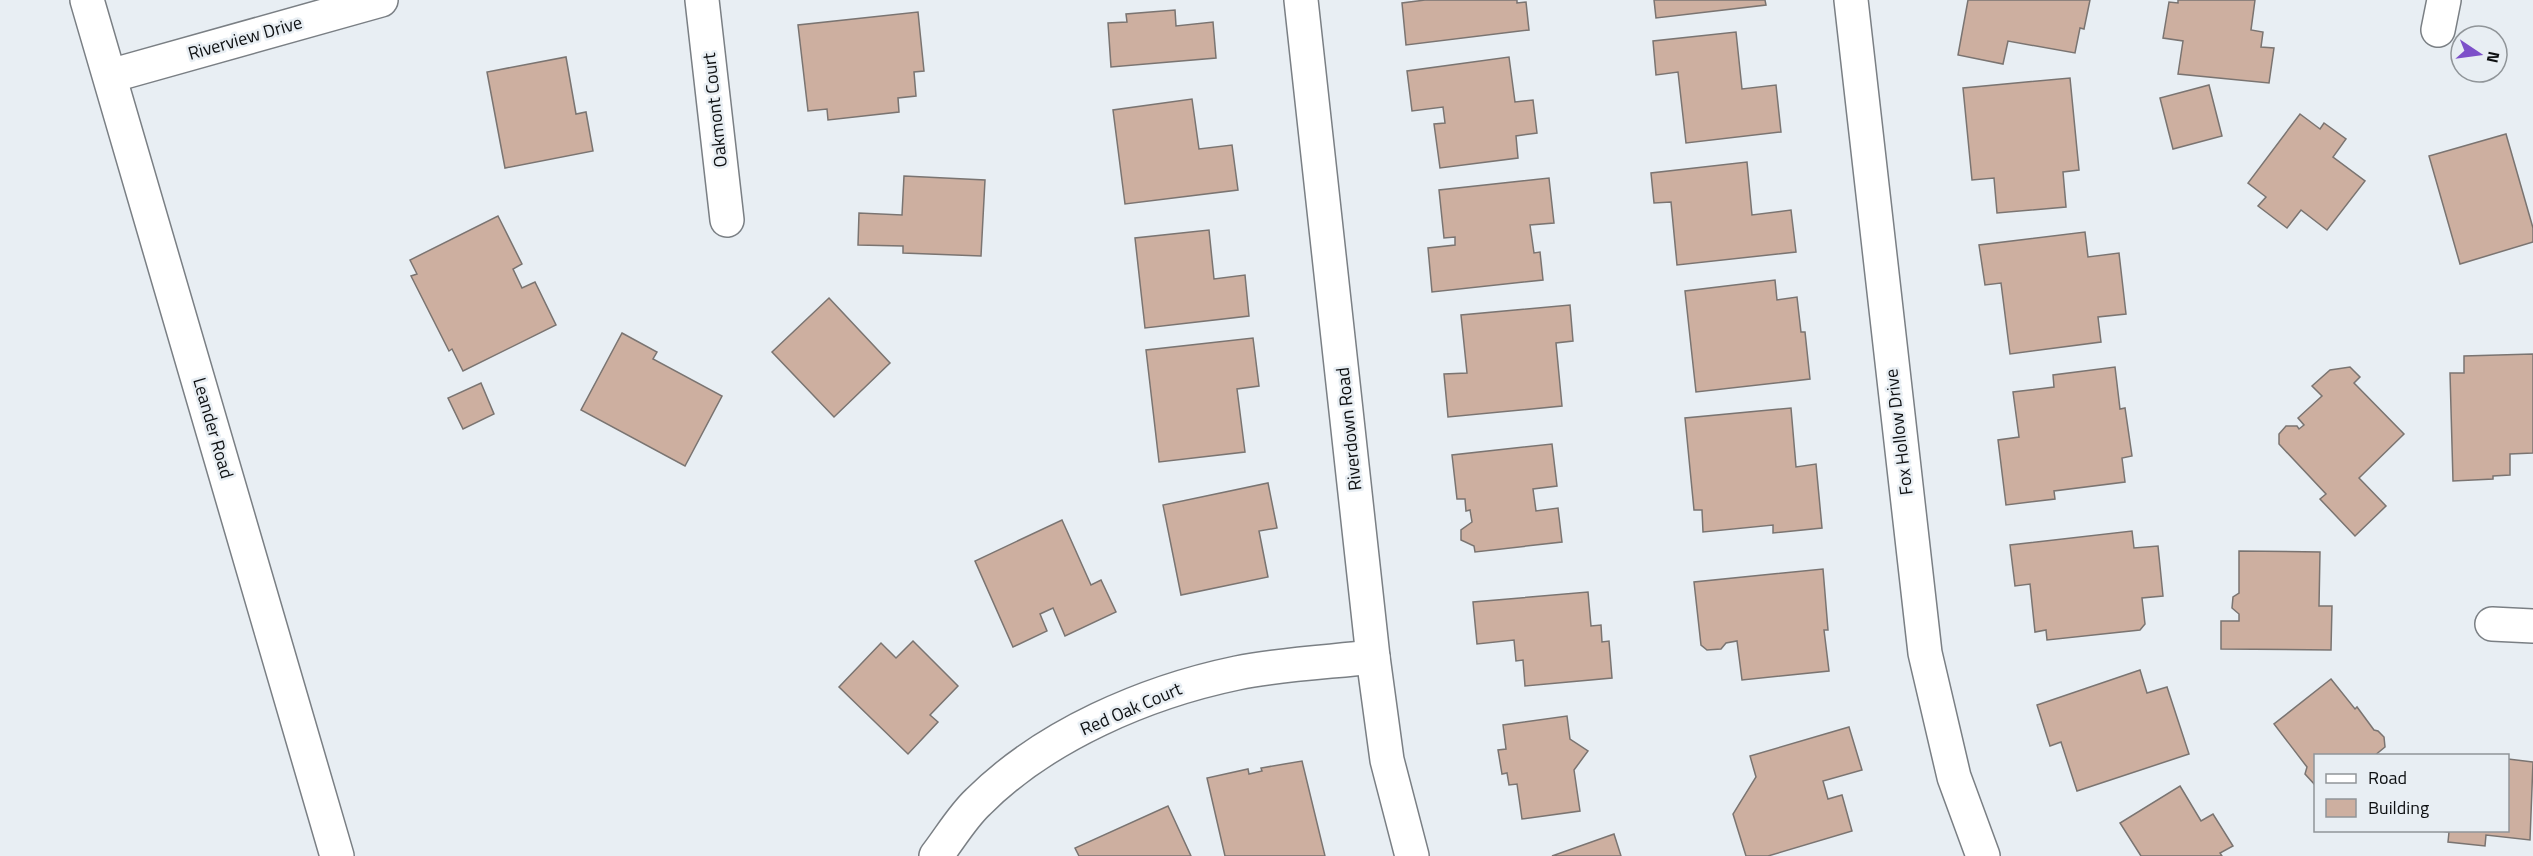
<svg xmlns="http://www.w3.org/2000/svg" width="2533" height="856" font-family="'Titillium Web',sans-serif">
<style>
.building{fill:#cdafa0;stroke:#7a7471;stroke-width:1.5}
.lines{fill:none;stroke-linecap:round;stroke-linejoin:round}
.minor-casing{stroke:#7a7f84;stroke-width:36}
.secondary-casing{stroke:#7a7f84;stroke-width:36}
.minor{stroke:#fff;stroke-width:33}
.secondary{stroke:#fff;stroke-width:33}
.labels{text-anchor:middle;stroke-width:5;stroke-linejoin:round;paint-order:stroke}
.street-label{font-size:18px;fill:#0d0f11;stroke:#e8eef3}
</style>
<rect width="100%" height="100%" fill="#e8eef3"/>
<!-- building -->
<g class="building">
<path d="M1425,0h92v3l9,-1 3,28 -123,15 -4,-42z"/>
<path d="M1654,0h111l1,5 -110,13z"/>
<path d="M1968,0h122l-6,29 -4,-1 -5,25 -67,-12 -5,23 -45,-9z"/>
<path d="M2178,0h77l-4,30 12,2 -2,15 13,1 -5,35 -91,-9 5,-33 -20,-3 6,-36 9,1z"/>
<path d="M1175,10l1,16 37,-4 3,36 -105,9 -3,-44 19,-1 -1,-8z"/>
<path d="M918,12l6,59 -10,1 2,24 -18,2 1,14 -71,8 -1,-11 -19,2 -10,-86z"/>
<path d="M1736,32l6,57 34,-4 5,47 -95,11 -8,-71 -22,3 -3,-34z"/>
<path d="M566,57l10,57 10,-2 7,39 -88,17 -18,-96z"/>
<path d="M1509,57l6,45 18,-2 4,33 -21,3 2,22 -78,10 -6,-44 11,-1 -2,-16 -31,4 -5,-40z"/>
<path d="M2070,78l9,92 -16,2 3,35 -69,6 -3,-35 -22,2 -9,-92z"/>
<path d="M2209,85l13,51 -49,13 -13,-51z"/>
<path d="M1192,99l7,50 33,-4 6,45 -113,14 -12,-94z"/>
<path d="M2300,114l20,15 4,-6 22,16 -13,18 32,24 -38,49 -26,-20 -14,18 -29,-22 8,-9 -18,-14z"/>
<path d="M2506,134l27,94v14l-73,22 -31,-108z"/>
<path d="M1747,162l5,53 39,-5 5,42 -119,13 -6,-63 -17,1 -3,-30z"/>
<path d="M904,176l81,4 -4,76 -78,-3v-7l-45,-1 1,-32 43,2z"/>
<path d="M1549,178l5,45 -24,2 4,28 6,-1 3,28 -111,12 -4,-44 27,-3v-8l-11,1 -5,-48z"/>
<path d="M498,216l24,48 -9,5 9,19 13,-6 21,43 -93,46 -11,-22 -3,2 -38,-75 6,-2 -7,-14z"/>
<path d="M1209,230l5,49 31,-4 4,41 -104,12 -10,-90z"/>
<path d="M2085,232l3,25 31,-4 7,61 -28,3 3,25 -91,12 -9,-71 -16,2 -6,-40z"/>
<path d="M1775,280l2,20 20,-3 4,35h4l5,47 -114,13 -11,-101z"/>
<path d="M829,298l61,65 -56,54 -62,-65z"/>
<path d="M1570,305l3,36 -17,2 6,63 -114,11 -4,-43 23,-1 -6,-58z"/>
<path d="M622,333l35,19 -4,7 69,37 -37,70 -104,-56z"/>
<path d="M1253,338l6,48 -22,3 8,63 -86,10 -13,-112z"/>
<path d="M2533,354v99l-23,1v21l-17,1v3l-40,2 -3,-108h14v-17z"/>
<path d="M2115,367l5,42 5,-1 7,48 -10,2 3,24 -71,9 1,8 -49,6 -8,-65 21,-3 -6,-45 41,-5 -1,-12z"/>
<path d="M2350,367l10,10 -6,6 50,51 -45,44 27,28 -31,30 -35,-37 6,-5 -47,-50v-10l7,-8h11l2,3 5,-4 -6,-7 24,-22 -10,-10 18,-16z"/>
<path d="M481,383l13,31 -31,15 -15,-31z"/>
<path d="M1791,408l5,59 20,-3 6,64 -49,5v-8l-70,7 -1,-22h-8l-9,-92z"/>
<path d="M1552,444l5,42 -24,3 3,22 22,-3 4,34 -87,10 -1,-6 -13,-6v-10l11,-8 -2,-12 -4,1 -1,-12h-8l-5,-44z"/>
<path d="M1268,483l9,45 -18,3 9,46 -87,18 -18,-90z"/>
<path d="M1062,520l29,65 10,-5 15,32 -51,24 -12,-28 -13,6 7,17 -34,16 -38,-86z"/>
<path d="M2132,531l2,17 24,-2 5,50 -21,2 3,26 -5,6 -93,10 -1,-10 -11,2 -5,-48 -15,2 -5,-41z"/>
<path d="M2239,551l81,1 -1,54h13l-1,44 -110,-1v-28h18v-7l-7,-6 1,-11 6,-4z"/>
<path d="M1823,569l5,61h-4l5,41 -87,9 -5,-39 -11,2 -5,6 -14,1 -6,-5 -7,-63z"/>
<path d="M1588,592l3,34 10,-1 1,17 7,-1 3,37 -87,8 -2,-26 -7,1 -2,-21 -37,4 -4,-42z"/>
<path d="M913,641l45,45 -28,29 8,7 -30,32 -69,-67 42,-44 15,15z"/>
<path d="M2140,670l7,23 20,-6 22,67 -112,37 -16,-49 -11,4 -13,-41z"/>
<path d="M2331,679l24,30 2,-2 17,23 4,1 6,6 1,10 -11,9h-58v30l-11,-12 2,-7 -33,-43z"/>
<path d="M1567,716l3,23 18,12 -14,19 6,41 -58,8 -5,-35 -8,1 -2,-12 -5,1 -4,-24 8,-1 -3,-24z"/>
<path d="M1849,727l13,43 -39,11 5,18 14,-4 10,36 -84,25h-22l-13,-42 23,-37 -6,-21z"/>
<path d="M2508,759l25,3 -3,78 -44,-5 -1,11 -37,-4 1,-10 -16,-2h75z"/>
<path d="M1302,761l23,95h-100l-18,-78 41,-9 1,5 13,-3 -1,-3z"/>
<path d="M2180,786l21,35 12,-7 20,32 -13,7 2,3h-81l-21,-33z"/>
<path d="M1168,806l23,50h-112l-4,-8z"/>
<path d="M1614,834l7,22h-69z"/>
</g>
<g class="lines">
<!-- minor casing -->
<g class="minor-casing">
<g id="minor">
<path d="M702,0l25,220"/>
<path d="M1301,0l72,657 14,103 25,96"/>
<path d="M1851,0l74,653 29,124 29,79"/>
<path d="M2438,30l6,-30"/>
<path d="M110,76l271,-76"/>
<path d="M2492,624l41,2"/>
<path d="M936,856c14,-18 26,-39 42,-54 67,-67 168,-110 259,-129 44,-9 92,-11 136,-16"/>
</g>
</g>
<!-- secondary casing -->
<g class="secondary-casing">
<path id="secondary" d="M87,0l250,856"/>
</g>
<!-- minor -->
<use href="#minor" class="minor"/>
<!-- secondary -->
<use href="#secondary" class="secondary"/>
</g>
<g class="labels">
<!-- street labels -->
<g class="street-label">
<text transform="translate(245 38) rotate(-16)" y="6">Riverview Drive</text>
<text transform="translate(715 110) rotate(-96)" y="6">Oakmont Court</text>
<text transform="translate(213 428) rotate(74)" y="6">Leander Road</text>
<text transform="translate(1349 429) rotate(-96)" y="6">Riverdown Road</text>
<text transform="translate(1899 432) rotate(-97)" y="6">Fox Hollow Drive</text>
<text transform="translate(1131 709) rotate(-23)" y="6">Red Oak Court</text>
</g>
</g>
<!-- legend -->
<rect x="2314" y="754" width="195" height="78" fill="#e8eef3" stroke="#909599" stroke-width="1.5"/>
<rect x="2326" y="774" width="30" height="9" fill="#ffffff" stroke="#909599" stroke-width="1.5"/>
<text x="2368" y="784" font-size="18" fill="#0d0f11">Road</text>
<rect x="2326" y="799" width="30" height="18" fill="#cdafa0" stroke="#909599" stroke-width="1.5"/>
<text x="2368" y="814" font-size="18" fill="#0d0f11">Building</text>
<!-- north arrow -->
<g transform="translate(2479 54) rotate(103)"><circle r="28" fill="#e8eef3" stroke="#909599" stroke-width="1.5"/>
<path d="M0-4.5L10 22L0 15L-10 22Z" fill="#7d50c9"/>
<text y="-9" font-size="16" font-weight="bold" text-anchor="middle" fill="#0d0f11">N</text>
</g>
</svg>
